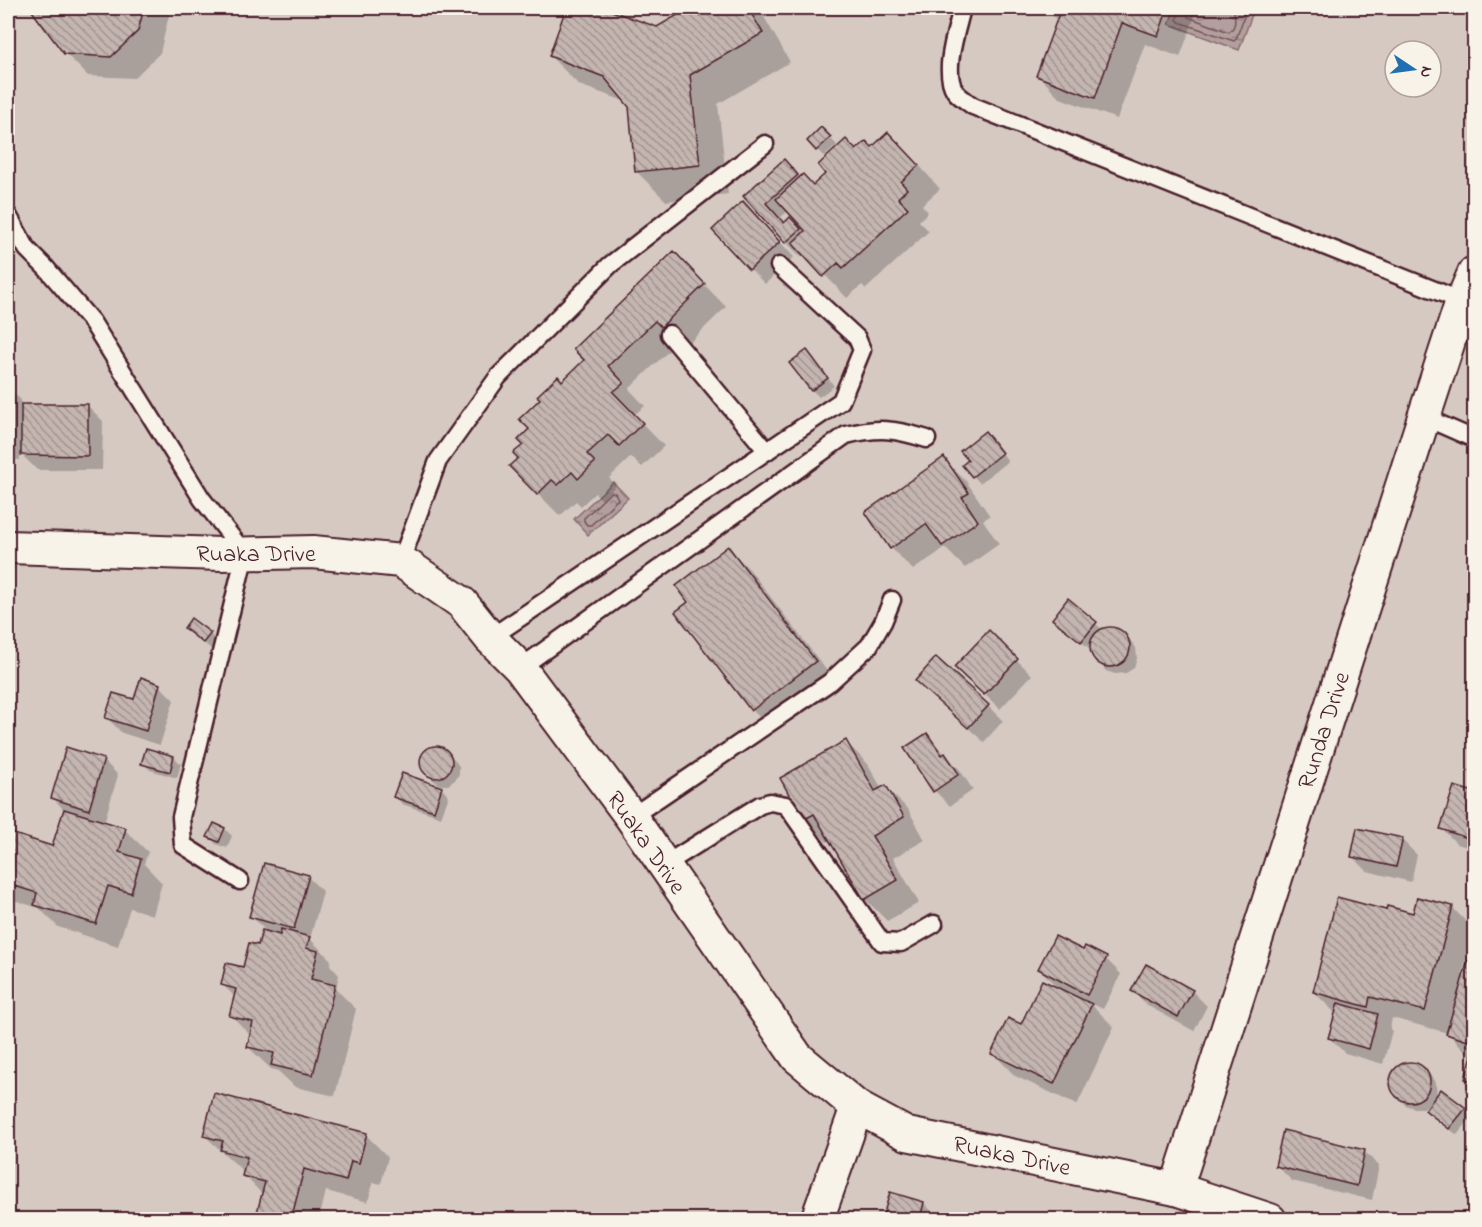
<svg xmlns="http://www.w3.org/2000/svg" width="1482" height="1227" font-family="'Indie Flower',sans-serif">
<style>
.green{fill:#d5c9c2;stroke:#907476;stroke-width:1.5;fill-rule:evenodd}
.water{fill:url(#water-ripples);stroke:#896c6f;stroke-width:1.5}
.shadow{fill:#0003;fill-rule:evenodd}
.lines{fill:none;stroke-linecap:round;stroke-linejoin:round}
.shore{stroke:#745259;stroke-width:1.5}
.building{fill:url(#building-back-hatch);stroke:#4a1f2b;stroke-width:1.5}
.service-casing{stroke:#4a1f2b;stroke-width:21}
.minor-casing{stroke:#4a1f2b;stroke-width:36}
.service{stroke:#f7f3e8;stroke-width:16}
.minor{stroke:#f7f3e8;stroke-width:32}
.labels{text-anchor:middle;stroke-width:5;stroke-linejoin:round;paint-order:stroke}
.street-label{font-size:24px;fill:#4a1f2b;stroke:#f7f3e8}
</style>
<defs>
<pattern id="water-ripples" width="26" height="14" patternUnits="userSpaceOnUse" patternTransform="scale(1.5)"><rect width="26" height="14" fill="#b39f9d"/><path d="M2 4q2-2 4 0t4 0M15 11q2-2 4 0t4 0" fill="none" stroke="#948180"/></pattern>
<pattern id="building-back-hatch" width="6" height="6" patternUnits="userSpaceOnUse" patternTransform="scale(1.5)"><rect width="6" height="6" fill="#c4b5b0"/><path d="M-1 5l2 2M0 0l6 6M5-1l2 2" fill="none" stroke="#a1938f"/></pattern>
</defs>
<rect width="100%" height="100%" fill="#ece6dd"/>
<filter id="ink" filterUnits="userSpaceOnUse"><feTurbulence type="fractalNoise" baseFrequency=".0167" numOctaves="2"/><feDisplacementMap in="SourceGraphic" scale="12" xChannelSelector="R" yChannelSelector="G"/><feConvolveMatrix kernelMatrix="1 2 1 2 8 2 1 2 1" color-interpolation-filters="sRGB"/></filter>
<g filter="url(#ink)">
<!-- green -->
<path class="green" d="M8,8h1466v1211h-1466zM1395,51h36v36h-36z"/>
<!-- water -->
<g class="water">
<path d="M1175,8h65l13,4 -14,38 -70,-26z"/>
<path d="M613,482l15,16 -40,37 -14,-16z"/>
</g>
<!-- shadow -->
<g class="shadow">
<path d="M35,8h133l2,3 -10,42 -26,25 -46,-2 -23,-23 -32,-42z"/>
<path d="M189,8h36l-13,8 -16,-4z"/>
<path d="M568,8h30l59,21 28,-17 -2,-4h76l31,54 -72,42 10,90 -62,7 -29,-29 -7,-66 -3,-4 -48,-17 -29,-29z"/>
<path d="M1044,8h154l-18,49 -35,-13 -28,75 -57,-21 -22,-23 20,-54z"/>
<path d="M821,129l16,16 -13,12 -15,-16z"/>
<path d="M872,149l39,7 29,33 -18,16 6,7 -9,9 10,10 -63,58 -4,-4 -15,13 -42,-44 -4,3 -15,-15 -41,-46 39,-35 17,17 12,8 43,-35zM788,211l19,20 -2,2 -15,-14 -6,5 -5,-5z"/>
<path d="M758,218l36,39 -29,27 -15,-15z"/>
<path d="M696,276l30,31 -42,41 -6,-6 -49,47 16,17 -11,9 30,31 -22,21 -11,-10 -22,21 7,7 -14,15 -7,-7 -14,13 -5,-5 -16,15 -49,-50 9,-8 11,-29 31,-46z"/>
<path d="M814,359l20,27 -15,11 -7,-7z"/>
<path d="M8,387l13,13v5l67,1 15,15 -1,49h-65l-17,-17v7l-12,-1z"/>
<path d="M992,440l16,21 -28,22 -7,-7 -3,-16z"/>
<path d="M943,459l23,22 24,35 -7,4 16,24 -34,24 -20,-20 -32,22 -22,-22z"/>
<path d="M728,548l22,22 87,114 -63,48 -22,-22z"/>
<path d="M1068,600l35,30 10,-2 9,4 8,8 6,8 1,10 -3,10 -8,5 -11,1 -9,-3 -14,-16 -1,-10 -2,3 -28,-22z"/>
<path d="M186,628l24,6 7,7 -6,8z"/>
<path d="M989,632l43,43 -32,34 -44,-42z"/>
<path d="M159,685l15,15 -14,45 -38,-12 -15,-15z"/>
<path d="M932,696l56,10 15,15 -19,21z"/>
<path d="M927,735l33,35 13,20 -23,16 -15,-15 -29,-42z"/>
<path d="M846,742l22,22 14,25 3,-2 23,22 17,31 -32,18 26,45 -32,18 -22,-22 -34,-60 -4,3 -23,-23z"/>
<path d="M433,747h7l8,4 11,15v8l-4,6 -7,5h-8l-7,-5 -12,-15 1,-8 4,-6z"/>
<path d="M174,757l7,7 -4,14 -27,-8 -7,-7z"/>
<path d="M103,760l15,15 -14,48 21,7 23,22 -4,12 18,19 -9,32 -23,-7 -12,38 -60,-19 -19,-19 -23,-7 -8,-9v-58l45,14 12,-37 -12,-13z"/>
<path d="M1455,787l19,7v55l-17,-5 -15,-15z"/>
<path d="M441,788l8,8 -8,21 -39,-13 -7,-8z"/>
<path d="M214,825l11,4 7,7 -5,12 -11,-4 -7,-7z"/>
<path d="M1402,840l15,15 -6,27 -44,-11 -15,-15z"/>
<path d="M308,877l15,15 -13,47 21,21 -1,5 9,10 -3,14 20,20 -21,87 -40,-9 -17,-16 -7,-2 -23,-22 3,-11 -20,-21 4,-18 -13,-13 22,-15 24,-36 -17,-17z"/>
<path d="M1452,907l22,23 -12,45h3l9,-31v143l-7,-8 6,-22 -3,-1 -22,-23 -56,-15 -2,11 2,2 -9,33 -38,-11 -16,-15 7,-24 -22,-22 73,-80 27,3z"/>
<path d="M1084,952l22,7 15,15 -18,35 -13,-6 24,24 -37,78 -62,-29 -22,-23 67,-63 -21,-21z"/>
<path d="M1133,991h59l15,15 -13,25 -46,-25z"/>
<path d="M1413,1062l9,5 8,8 6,8 1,14 28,12 7,8 -15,18 -23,-18 -4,-14 -6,5h-10l-9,-3 -13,-17 -1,-10 4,-9 8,-5z"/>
<path d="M204,1135h162l22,22 -7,27 -8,-2 -5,20 -42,-11 -7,29h-63l7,-25 -19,-20v-3z"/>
<path d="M1364,1151l15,15 -7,34 -80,-19 -15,-15z"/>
<path d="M924,1203l16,17h-56z"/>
</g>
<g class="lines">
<!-- shore -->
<g class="shore">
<path d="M1180,8l-3,11 2,3 55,19 2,-2 8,-22 -3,-9"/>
<path d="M1187,8l1,9 41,15c9,-7 5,-15 5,-24"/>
<path d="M611,492l4,1 3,6 -27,26h-4l-3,-4v-3z"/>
</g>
</g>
<!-- building -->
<g class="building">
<path d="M33,8h111l-6,23 -27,26 -47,-3 -32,-43z"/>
<path d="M566,8h37l54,19 26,-15 -2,-4h67l15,25 -73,42 10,90 -65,7 -6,-65 -25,-30 -55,-21z"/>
<path d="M1050,8h118l-10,28 -36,-13 -27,75 -59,-22 24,-65z"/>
<path d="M821,127l10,10 -15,14 -9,-10z"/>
<path d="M888,132l31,33 -18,17 6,7 -9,9 10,10 -65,60 -5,-5 -15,14 -31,-34 13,-12 -29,-32 27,-25 10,11 12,-11 -7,-9 28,-26 10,11 10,-9 6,6z"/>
<path d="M784,159l14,16 -32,28 18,20 6,-6 11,12 -16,14 -42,-47z"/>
<path d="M743,201l37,41 -31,28 -37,-40z"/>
<path d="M674,251l31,33 -44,43 -6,-6 -47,45 16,17 -11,9 30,31 -24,23 -11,-11 -21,19 8,8 -17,17 -6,-7 -14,13 -6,-5 -15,15 -28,-29 9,-8 -5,-5 10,-8 -5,-5 11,-11 -10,-10 21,-20 -3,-3 21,-20 4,5 22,-21 -11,-11z"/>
<path d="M807,350l21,28 -17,13 -22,-28z"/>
<path d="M21,404h67v52l-67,-1z"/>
<path d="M985,431l17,22 -30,24 -10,-12 6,-5 -8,-9z"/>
<path d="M944,457l25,36 -7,4 16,24 -36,25 -16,-22 -36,25 -25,-37z"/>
<path d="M728,546l88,115 -65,50 -76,-99 13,-10 -12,-16z"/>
<path d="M1068,598l29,24 -16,20 -29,-23z"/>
<path d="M191,618l20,15 -8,10 -19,-15z"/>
<circle cx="1110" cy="647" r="20"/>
<path d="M989,630l29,29 -34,36 -30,-28z"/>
<path d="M936,657l53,48 -21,23 -53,-47z"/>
<path d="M141,677l19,7 -14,47 -41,-13 8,-25 21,6z"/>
<path d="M927,733l15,22 3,-2 14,21 -26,18 -29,-44z"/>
<path d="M846,740l29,51 11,-6 18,32 -32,19 26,44 -34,20 -50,-86 -11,6 -23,-42z"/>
<circle cx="436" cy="762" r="16"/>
<path d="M66,747l38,12 -15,51 -38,-12z"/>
<path d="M146,748l28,8 -4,16 -29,-8z"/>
<path d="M402,773l40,14 -8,24 -41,-14z"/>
<path d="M1454,786l20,6v48l-34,-11z"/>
<path d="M64,809l62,19 -7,24 22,7 -10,34 -23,-7 -12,38 -62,-19 3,-12 -29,-9v-52l44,14z"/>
<path d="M214,823l11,5 -6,14 -12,-5z"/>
<path d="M1357,828l46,10 -7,29 -45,-10z"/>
<path d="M264,863l45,12 -15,54 -45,-12z"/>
<path d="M1337,897l49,13 1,-4 26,7 4,-16 36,9 -28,105 -55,-14 -2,10 -55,-15z"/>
<path d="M281,929l29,8 -4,11 12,3 -7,28 24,6 -22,90 -42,-10 3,-12 -27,-6 6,-25 -24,-6 7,-27 -15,-4 5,-22 17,4 6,-24 9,2 4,-15 18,5z"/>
<path d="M1055,936l28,14 2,-4 22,11 -20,38 -49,-26z"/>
<path d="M1473,943h1v100l-28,-9z"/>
<path d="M1146,964l47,26 -15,27 -47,-26z"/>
<path d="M1042,980l50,24 -38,80 -63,-30 17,-36 13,6z"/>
<path d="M1338,1003l40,11 -9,35 -41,-11z"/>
<path d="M1474,1048v34l-9,-3z"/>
<circle cx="1410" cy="1082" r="20"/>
<path d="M1441,1089l25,19 -17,21 -24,-19z"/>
<path d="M214,1093l153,40 -8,30 -8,-2 -5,20 -42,-12 -13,51h-36l10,-38 -23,-6 5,-19 -27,-7 3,-9 -20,-5z"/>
<path d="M1283,1130l82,20 -8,36 -82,-20z"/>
<path d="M890,1192l34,10 -4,18h-38z"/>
</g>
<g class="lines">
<!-- service casing -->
<g class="service-casing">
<g id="service">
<path d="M962,8c-5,22 -20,63 -7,83 4,6 13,11 18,15l489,195"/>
<path d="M8,215l19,34 19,19 46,54 110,177 43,55 -64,263 2,28 57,36"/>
<path d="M669,334l98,117"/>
<path d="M1424,417l50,22"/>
<path d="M401,561l37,-100 60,-84 112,-112 155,-121"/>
<path d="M490,638l351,-237 21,-51 -5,-12 -78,-72"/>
<path d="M520,668l326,-233c33,-8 49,-6 81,4"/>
<path d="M631,817l199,-135 39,-36 14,-24 9,-22"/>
<path d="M664,865l96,-60 10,-3 16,3 96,137 19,1 33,-19"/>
</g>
</g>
<!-- minor casing -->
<g class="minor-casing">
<g id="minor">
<path d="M8,547l213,7 92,-2 88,9 61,42 28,35 30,30 111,149 166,240 60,50 50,27 269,55 94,31"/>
<path d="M1176,1189l248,-772 38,-116 12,-28"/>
<path d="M817,1220l40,-113"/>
</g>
</g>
<!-- service -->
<use href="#service" class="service"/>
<!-- minor -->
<use href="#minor" class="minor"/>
</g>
</g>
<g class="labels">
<!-- street labels -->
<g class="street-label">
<text x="256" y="561">Ruaka Drive</text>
<text transform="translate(1323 730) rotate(-72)" y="8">Runda Drive</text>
<text transform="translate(647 842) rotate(55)" y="8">Ruaka Drive</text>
<text transform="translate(1012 1155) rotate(12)" y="8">Ruaka Drive</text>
</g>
</g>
<!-- margin -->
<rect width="1482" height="1227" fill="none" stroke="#f7f3e8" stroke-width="30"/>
<rect x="15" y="15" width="1452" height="1197" fill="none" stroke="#4a1f2b" stroke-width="2" filter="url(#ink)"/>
<!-- north arrow -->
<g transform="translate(1413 69) rotate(103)"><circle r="28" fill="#f7f3e8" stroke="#b29e9c" stroke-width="1.5"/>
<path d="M0-4.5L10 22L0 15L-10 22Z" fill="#1f6fb2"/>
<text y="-9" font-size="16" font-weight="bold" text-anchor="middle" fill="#4a1f2b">N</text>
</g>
</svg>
